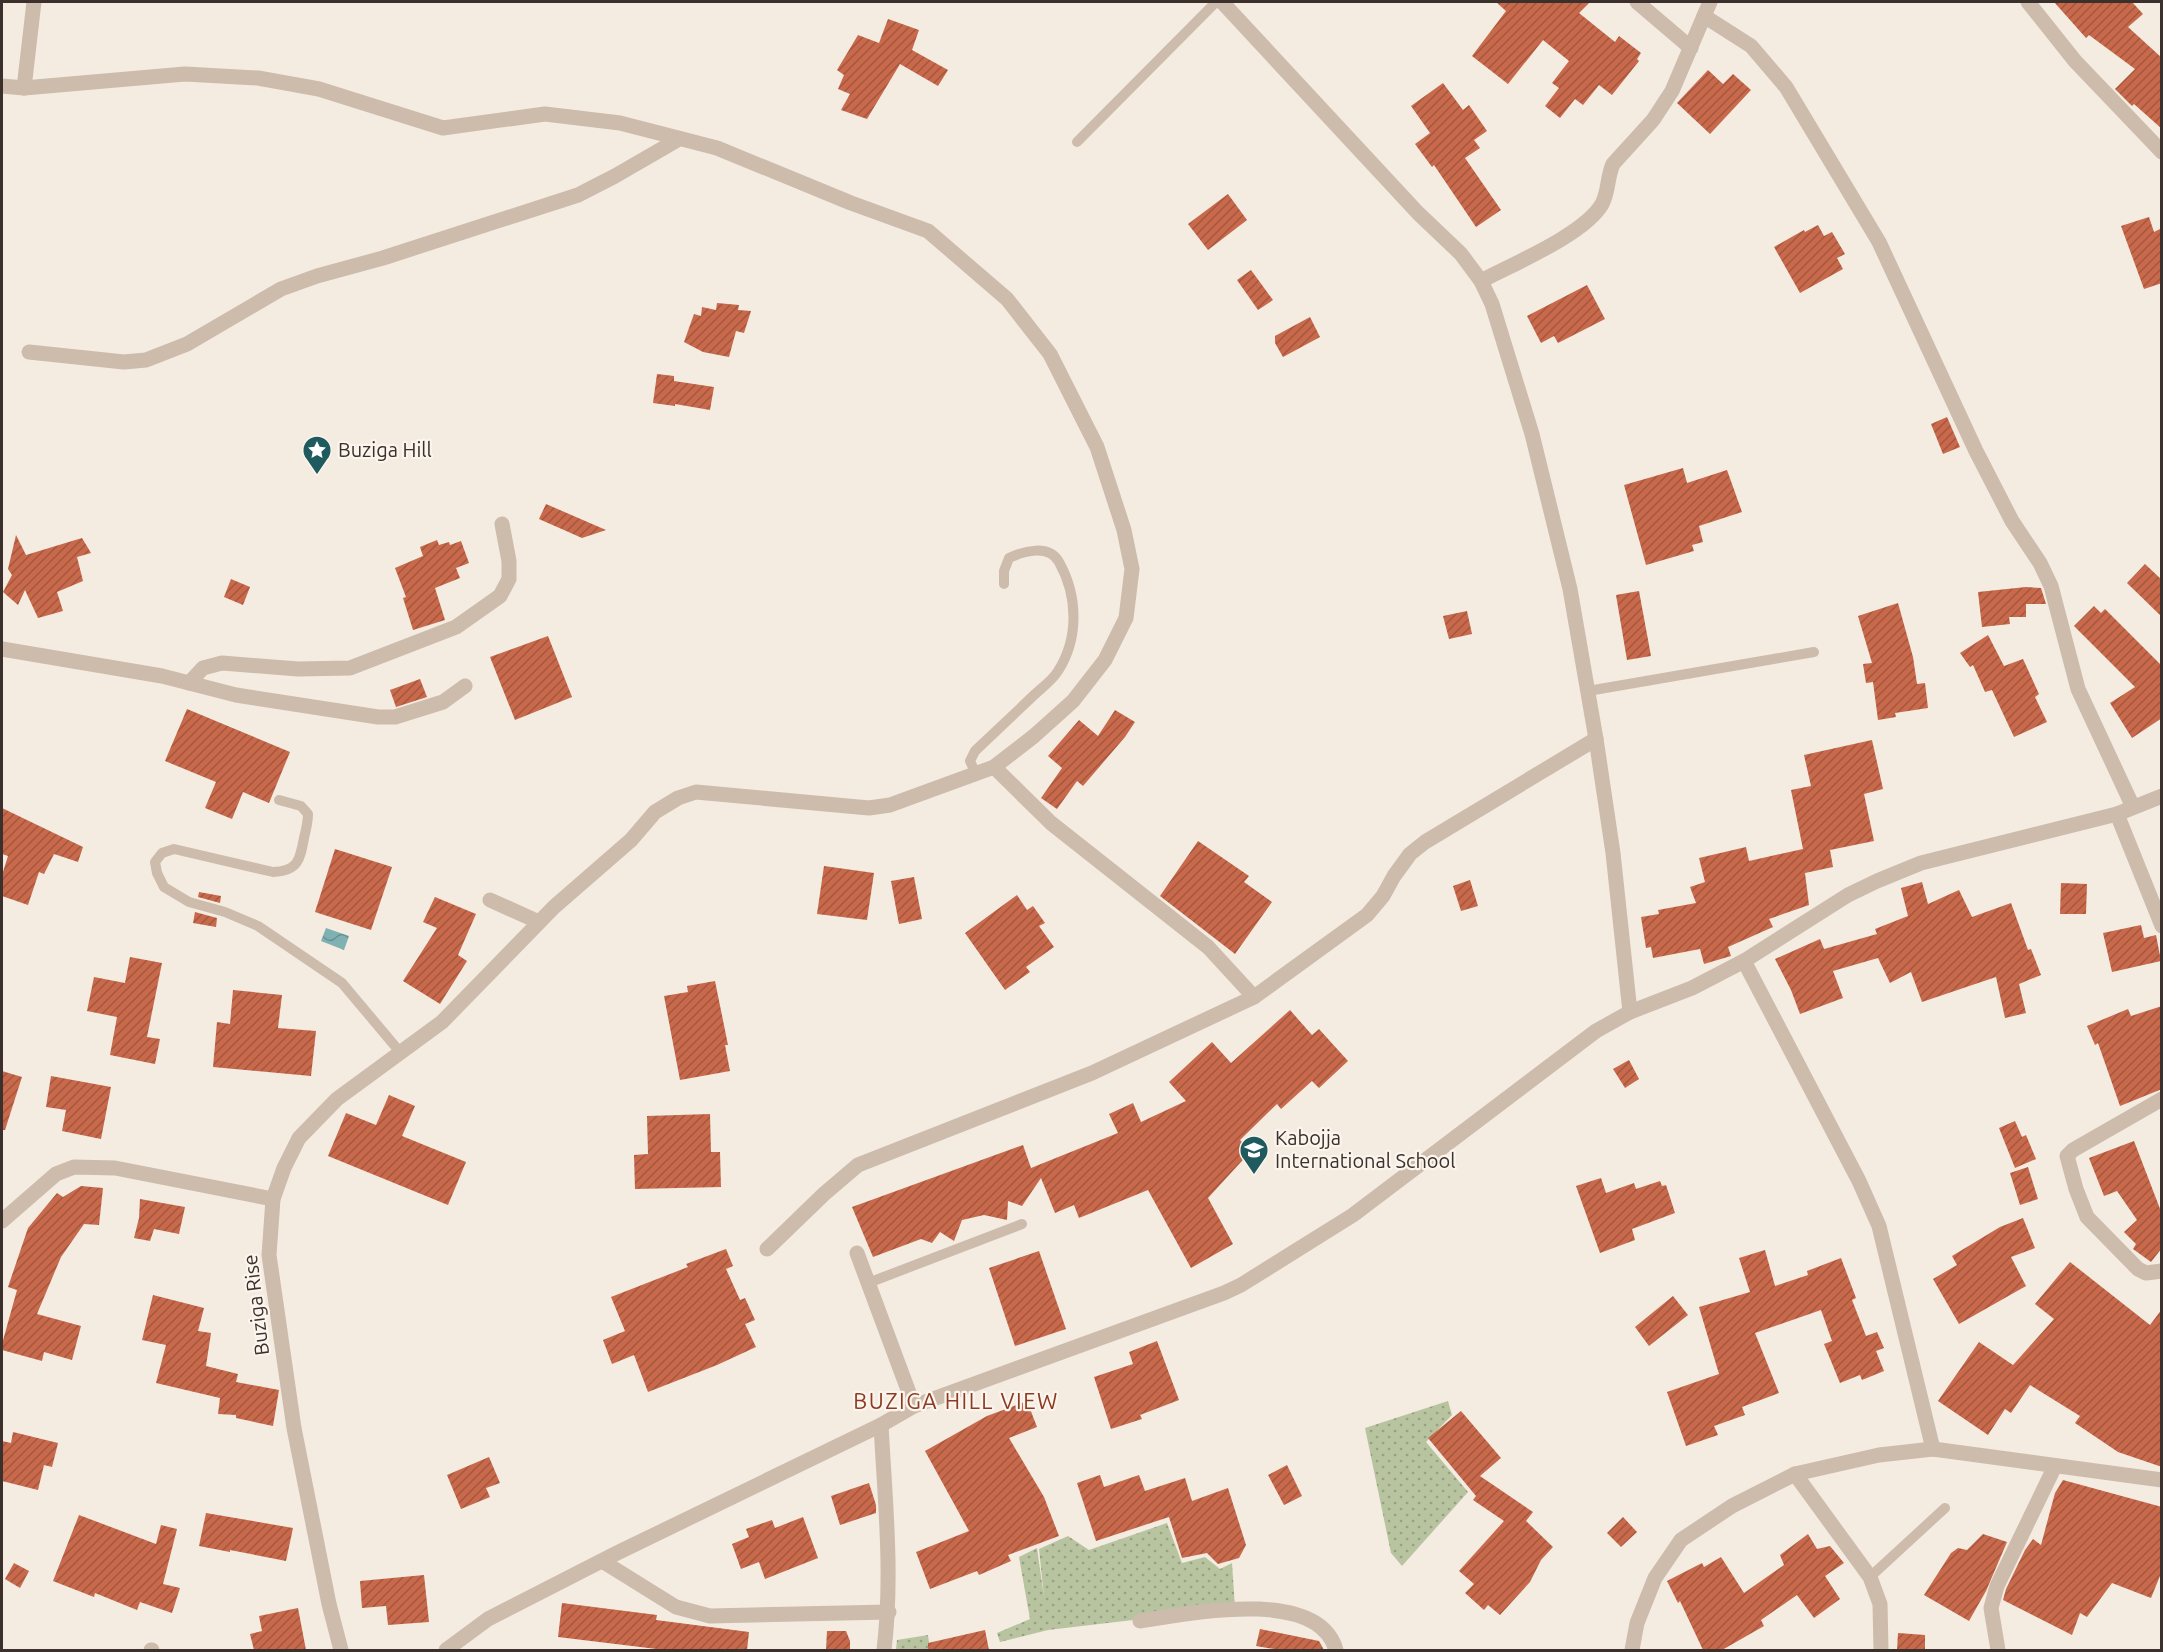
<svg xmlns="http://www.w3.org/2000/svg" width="2163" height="1652" font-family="Ubuntu,sans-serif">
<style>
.grass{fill:url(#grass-dots)}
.water{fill:url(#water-waves)}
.building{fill:url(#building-hatch)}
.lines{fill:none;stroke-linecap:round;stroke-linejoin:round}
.service{stroke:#cdbbac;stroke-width:10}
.minor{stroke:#cdbbac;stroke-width:15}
.tertiary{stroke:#cdbbac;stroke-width:15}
.labels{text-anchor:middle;stroke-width:4.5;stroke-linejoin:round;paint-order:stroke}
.poi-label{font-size:20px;fill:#3b302b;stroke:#fbf5ee;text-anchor:start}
.street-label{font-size:20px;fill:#3b302b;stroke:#fbf5ee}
.quarter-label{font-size:22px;letter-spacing:1.5px;fill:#8c3b22;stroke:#fbf5ee}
</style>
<defs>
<pattern id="grass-dots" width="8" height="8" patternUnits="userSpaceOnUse" patternTransform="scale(1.5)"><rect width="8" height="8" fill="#b8c4a0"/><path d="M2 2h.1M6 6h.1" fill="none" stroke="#97a083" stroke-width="1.8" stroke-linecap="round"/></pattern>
<pattern id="water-waves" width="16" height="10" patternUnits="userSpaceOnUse" patternTransform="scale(1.5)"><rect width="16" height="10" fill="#7fb0b2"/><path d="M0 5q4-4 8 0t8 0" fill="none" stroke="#699091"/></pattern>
<pattern id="building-hatch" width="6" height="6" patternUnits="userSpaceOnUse" patternTransform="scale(1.5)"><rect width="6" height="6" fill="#c8694b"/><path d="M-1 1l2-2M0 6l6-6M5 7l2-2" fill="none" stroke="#a4573f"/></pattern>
</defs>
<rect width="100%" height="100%" fill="#f4ebe1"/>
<!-- grass -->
<g class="grass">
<path d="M1448,1401l4,14 -26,27 42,50 -66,74 -11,-13 -26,-125z"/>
<path d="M1167,1523l15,40 23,-6 15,12 12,-6 3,45 -187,22 -48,12 -3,-9 33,-14 -11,-62 18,-9 7,49 -5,-48 29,-13 21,14z"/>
<path d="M928,1635l2,15h-34l1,-10z"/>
</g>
<!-- water -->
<path class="water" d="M326,928l23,8 -5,14 -23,-9z"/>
<!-- building -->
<g class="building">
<path d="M1496,2h94l-11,11 36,29 4,-6 22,17 -4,6 2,2 -27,34 -13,-10 -16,20 -8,-6 -15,19 -15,-12 14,-18 -7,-5 17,-22 -26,-21 -35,44 -36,-28 34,-45z"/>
<path d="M2054,2h78l11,12 -15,13 34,31v71l-28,-25 -2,2 -17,-17 20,-20 -46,-34 -3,3z"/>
<path d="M888,19l31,11 -7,20 36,20 -10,16 -38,-22 -33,55 -26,-9 9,-16 -12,-5 6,-14 -7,-5 21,-35 21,8z"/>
<path d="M1708,70l15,14 10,-10 18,16 -41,44 -33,-31z"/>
<path d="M1443,83l20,27 6,-5 18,26 -13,9 6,8 -15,10 36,52 -25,17 -42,-62 -2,2 -17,-23 15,-11 -19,-27z"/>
<path d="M1228,194l19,26 -39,30 -20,-26z"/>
<path d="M2149,217l5,15 8,-4v55l-18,6 -23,-63z"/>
<path d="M1818,225l6,11 8,-4 13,22 -8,4 6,11 -43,24 -26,-46 30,-17 1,2z"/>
<path d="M1251,270l22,30 -15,10 -21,-30z"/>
<path d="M1587,285l18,34 -47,24 -4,-7 -13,7 -14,-27z"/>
<path d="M717,303l22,2 -1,5 13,1 -7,22 -8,-2 -7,26 -26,-5 -19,-10 10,-28 7,2 1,-9 14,3z"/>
<path d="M1310,317l10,20 -37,20 -8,-14v-7z"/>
<path d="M657,374l17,2v5l40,6 -4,23 -35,-6v2l-22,-3z"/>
<path d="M1947,417l13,30 -17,7 -12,-30z"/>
<path d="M1683,468l4,15 40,-13 15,42 -43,14 4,16 -11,3 2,6 -48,14 -22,-80z"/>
<path d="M546,504l60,26 -24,8 -43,-19z"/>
<path d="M16,535l10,20 56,-17 9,15 -14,4 6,24 -26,11 6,19 -25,7 -13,-28 -7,15 -15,-13 9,-17 -4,-6z"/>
<path d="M437,540l2,5 10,-3 1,3 11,-4 8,22 -13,5 4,10 -25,10 10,32 -32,10 -10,-32 3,-1 -11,-29 28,-12 -3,-9z"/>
<path d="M2145,564l17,16v37l-35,-34z"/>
<path d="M231,579l19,8 -7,18 -19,-8z"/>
<path d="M2026,587l15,1 5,16h-20v13h-17l1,7 -28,3 -4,-35z"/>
<path d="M1639,591l12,65 -24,4 -11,-65z"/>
<path d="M1898,603l15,54 4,27 8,-1 3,25 -33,5 1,4 -18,3 -5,-38 -7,1 -3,-19 9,-1 -14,-47z"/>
<path d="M2094,606l7,7 4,-4 57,57v52l-30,20 -22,-35 25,-16 -61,-61z"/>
<path d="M1467,611l5,23 -23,5 -6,-23z"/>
<path d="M1988,635l16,31 19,-7 16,35 -4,3 12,25 -33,15 -22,-47 -7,2 -12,-27 -3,2 -10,-14z"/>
<path d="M548,636l24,61 -57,23 -25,-63z"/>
<path d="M420,679l7,18 -31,10 -6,-17z"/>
<path d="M187,709l103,43 -21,51 -26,-11 -11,27 -27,-11 11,-26 -51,-21z"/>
<path d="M1115,710l20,12 -10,15 -42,49 -6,-5 -20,28 -16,-11 21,-30 -14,-12 31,-36 19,16z"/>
<path d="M1872,740l11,49 -19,5 10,47 -44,9 3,17 -28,6 4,32 -40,14 4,8 -45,20 3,9 -27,8 -4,-15 -47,9 -2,-11 -5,1 -5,-31 18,-3 -1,-4 38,-7 -6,-16 15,-5 -6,-24 47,-11 3,14 54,-12 -12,-59 20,-4 -7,-31z"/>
<path d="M2,808l81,39 -5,15 -24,-8 -10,20 -5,-2 -11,33 -26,-9v-21l6,-19 -6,-2z"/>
<path d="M1198,841l51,35 -5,6 28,20 -37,52 -75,-58z"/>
<path d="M335,849l57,18 -21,63 -56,-18z"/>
<path d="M824,866l50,7 -7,47 -50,-6z"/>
<path d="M914,877l8,42 -23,5 -8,-43z"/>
<path d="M1470,880l8,26 -17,5 -8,-25z"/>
<path d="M1922,882l6,22 31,-14 13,27 39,-14 17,47 3,-1 10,26 -22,9 7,29 -21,5 -9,-41 -74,25 -11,-30 -21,11 -12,-25 -45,13 10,27 -43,16 -9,-24 -16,-31 45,-20 4,10 53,-15 -2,-5 33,-13 -7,-28z"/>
<path d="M2061,883l26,1 -1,30h-26z"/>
<path d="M199,892l22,4 -1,7 -22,-6z"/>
<path d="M1017,895l10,15 6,-4 12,17 -6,3 15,21 -28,20 4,5 -25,18 -40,-57z"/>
<path d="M435,897l41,17 -18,41 9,6 -27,43 -37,-23 34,-53 -14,-6z"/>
<path d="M195,912l22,6 -1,9 -23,-4z"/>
<path d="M2141,925l3,13 12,-3 5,26 -49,11 -9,-39z"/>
<path d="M130,957l32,6 -15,74 13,2 -5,25 -45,-9 7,-38 -30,-6 7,-34 31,6z"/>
<path d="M715,981l13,64h-3l5,26 -50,9 -16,-84 24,-4 -1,-6z"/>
<path d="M233,990l49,5 -4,33 38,3 -5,45 -98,-9 4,-45 13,2z"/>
<path d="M2162,1006v83l-42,17 -22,-63 -3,2 -8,-19 41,-17 3,7z"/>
<path d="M1290,1010l22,25 7,-6 29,32 -29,27 -7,-7 -31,28 -4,-5 -37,36 11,11 -43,47 25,46 -42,24 -43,-78 -69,28 -5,-13 -19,8 -14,-35 -19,28 -14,-5 -1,19 -23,-5 -22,5 -8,21 -14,-9 -8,11 -11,-4 -48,18 -21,-50 171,-62 8,23 87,-35 -9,-19 24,-11 8,19 45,-21 -17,-19 43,-40 19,21z"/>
<path d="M1629,1060l10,19 -14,9 -12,-19z"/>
<path d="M2,1071l20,6 -17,53h-3z"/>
<path d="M51,1076l60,11 -10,52 -39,-8 4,-21 -20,-3z"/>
<path d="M389,1095l26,11 -13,30 64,26 -18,43 -120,-49 18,-43 30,12z"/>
<path d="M710,1114l1,38h9l1,35 -86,2 -1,-34 14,-1 -1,-38z"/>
<path d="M2015,1121l7,16 4,-2 10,24 -21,9 -16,-40z"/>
<path d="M2134,1141l28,73v34l-11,14 -18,-13 3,-5 -12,-12 13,-12 -20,-29 -13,5 -15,-38z"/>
<path d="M2028,1167l10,32 -18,6 -10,-32z"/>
<path d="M1601,1178l5,15 28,-10 2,6 24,-8 2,5 4,-1 9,28 -43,16 3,11 -35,13 -24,-67z"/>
<path d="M81,1186l22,2 -4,37 -15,-1 -23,33 -24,57 44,12 -9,34 -28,-8 -2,9 -40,-11v-6l15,-54 -9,-3 20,-59 29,-35 6,4z"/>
<path d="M140,1199l45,8 -6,27 -25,-5 -4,12 -16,-3 5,-20z"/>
<path d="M2023,1218l12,30 -24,9 15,29 -67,38 -26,-45 24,-14 -5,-9 48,-29z"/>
<path d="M726,1249l7,17 -7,3 14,31 5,-2 10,22 -10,4 11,23 -39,18 -69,27 -14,-37 -22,9 -9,-24 22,-9 -14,-34 77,-30 -2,-3z"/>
<path d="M1765,1250l10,36 33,-11 -1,-4 34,-13 15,40 -4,2 14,36 11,-4 7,16 -8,3 8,20 -22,9 -2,-5 -20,8 -16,-39 8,-3 -11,-31 -66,23 24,60 -37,14 3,8 -31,11 4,9 -32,11 -19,-54 52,-18 -20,-67 51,-15 -11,-34z"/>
<path d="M1039,1251l27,78 -51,17 -26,-78z"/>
<path d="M2070,1262l80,63 12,-16v158l-44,-15 -43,-29 5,-7 -50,-31 -19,28 -6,-4 -17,26 -50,-34 41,-59 34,23 41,-46 -19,-15z"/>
<path d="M153,1295l51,13 -6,23 13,2 -5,33 32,8 -2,8 43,8 -6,36 -37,-8v-3l-18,-1 2,-16 -64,-15 10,-38 -24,-5z"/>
<path d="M1673,1296l15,19 -39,31 -14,-19z"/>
<path d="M1157,1341l22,59 -39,15 2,4 -31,10 -17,-52 39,-13 -4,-12z"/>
<path d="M1027,1401l10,26 -28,11 35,59 15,39 -51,19 3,6 -32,14 -2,-4 -47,18 -14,-37 53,-21 -44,-80 62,-35z"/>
<path d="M1461,1411l40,47 -21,18 53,36 -7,9 27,26 -12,13 -11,22 -30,33 -12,-10 -4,5 -19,-17 9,-9 -15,-13 45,-50 -31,-21 3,-4 -48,-58z"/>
<path d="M13,1432l45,11 -6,24 -8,-2 -6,25 -36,-9v-40l9,2z"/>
<path d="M489,1457l11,26 -14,5 4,9 -29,12 -14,-34z"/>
<path d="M1287,1465l15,31 -18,9 -16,-30z"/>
<path d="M1100,1475l4,12 35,-12 6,16 40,-13 7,23 36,-13 18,57 -7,13 -21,6 -11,-11 -25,5 -13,-41 -73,24 -19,-58z"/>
<path d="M2063,1480l99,27v64l-11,27 -39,-15 -25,34 -7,-4 -8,22 -69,-35 3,-11 19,-39 8,-11 8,6 14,-52z"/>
<path d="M869,1483l7,22v8l-36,12 -9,-29z"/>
<path d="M206,1513l87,15 -7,33 -56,-11v2l-31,-6z"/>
<path d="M79,1515l77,29 5,-19 16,4 -14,55 17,4 -8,25 -32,-11 -3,8 -42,-17 -1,4 -41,-16z"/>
<path d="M803,1517l15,41 -53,21 -6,-17 -18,7 -9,-25 17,-7 -3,-8 26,-9 3,8z"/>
<path d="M1623,1517l14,15 -16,15 -14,-14z"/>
<path d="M1808,1534l9,15 13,-3 14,17 -19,13 15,23 -26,19 -17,-23 -36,25 3,6 -42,24h-19l-23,-49 -2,2 -11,-22 35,-18 2,4 17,-10 23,36 40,-28 -4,-10z"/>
<path d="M1983,1534l24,8 -21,49 -17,30 -45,-26 27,-42 7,-5 9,2z"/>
<path d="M14,1563l15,8 -9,17 -15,-9z"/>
<path d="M424,1575l5,47 -41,3 -2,-19 -24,2 -2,-27z"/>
<path d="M562,1603l95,12 -1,5 93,12 -2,18h-82l-107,-13z"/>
<path d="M298,1608l8,42h-52l-4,-16 12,-3 -3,-15z"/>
<path d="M1260,1629l59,12 5,9h-44l-24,-4z"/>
<path d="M985,1630l4,20h-61v-7z"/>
<path d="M827,1631h19l4,10v9h-24z"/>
<path d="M1898,1633l27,2v15h-28z"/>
</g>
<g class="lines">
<!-- service -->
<g class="service">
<path d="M1077,142l139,-140"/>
<path d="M1588,691l226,-39"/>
<path d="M976,774l-6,-13 5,-10c19,-18 38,-36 57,-54 8,-8 20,-16 26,-26 21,-33 20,-75 1,-109 -10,-18 -35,-11 -50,-4l-5,13v13"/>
<path d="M279,800l22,6 7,8c0,8 -2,16 -4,24 -4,22 -6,33 -31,34l-99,-23 -12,4 -7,9 2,11 7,14 25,15 36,10 33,14 84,57 58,69"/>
<path d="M868,1283l154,-59"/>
<path d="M1870,1577l75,-69"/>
</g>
<!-- minor -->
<g class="minor">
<path d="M1222,2l196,211 43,41 20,27 11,23 40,130 38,155 26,150 17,114 17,159"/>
<path d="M1637,2l54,46"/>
<path d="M2028,2l47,59 87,91"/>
<path d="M1704,16l47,30 35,41 93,155 97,209 36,70 28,42 11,23 27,103 55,118"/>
<path d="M2,86l22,2 161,-14 73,4 61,11 124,39 102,-14 75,9 97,25 134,55 77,28 79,68 43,55 47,93 27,83 8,39 -6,49 -21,42 -32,41 -39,35 -40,31 -104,38 -21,3 -173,-16 -18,6 -23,14 -24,28 -77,67 -112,115 -105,77 -38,39 -15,30 -11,31 -4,56 25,173 35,176 12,46"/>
<path d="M24,88l10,-86"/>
<path d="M1481,281c32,-17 104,-47 121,-77 7,-13 5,-27 11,-40l40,-44 19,-29 38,-89"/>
<path d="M29,352l95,10 22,-2 41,-16 94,-55 36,-13 66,-18 195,-63 37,-19 64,-37"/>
<path d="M2,649l160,27 74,19 142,22h17l48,-15 22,-16"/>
<path d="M189,683l14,-15 19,-5 76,6 52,-1 106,-41 44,-31 9,-17v-18l-7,-37"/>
<path d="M994,767l57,56 157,124 46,50"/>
<path d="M2117,814l45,112"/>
<path d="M490,900l49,22"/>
<path d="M1744,961l115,220 20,45 54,223"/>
<path d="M2162,1099l-89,51 -6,6 9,33 11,28 51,52 8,4 16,-2"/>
<path d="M2,1221l54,-47 18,-7 41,1 158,31"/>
<path d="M767,1249l57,-55 34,-29 234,-92 162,-76 113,-82 16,-19 11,-20 16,-22 15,-12 171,-103"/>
<path d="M857,1253l57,153"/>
<path d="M881,1425c4,75 12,151 3,225"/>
<path d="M1795,1474l75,103 10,27 1,46"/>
<path d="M602,1561l74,46 34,9 179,-4"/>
<path d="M1140,1621c46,-7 178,-35 196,29"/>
<path d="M151,1650h1"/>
<path d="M446,1650l42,-31 129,-66 264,-128 33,-19 310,-113 17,-8 112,-70 243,-184 34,-19 62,-24 52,-27 104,-66 29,-14 44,-18 196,-49 45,-18"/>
<path d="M1998,1650l-7,-42 6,-22 58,-120"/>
</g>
<!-- tertiary -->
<path class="tertiary" d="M1632,1650l5,-27 18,-45 26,-38 51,-34 63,-32 84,-19 54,-6 229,31"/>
</g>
<!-- icons -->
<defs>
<g id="sight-pin" transform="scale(1.5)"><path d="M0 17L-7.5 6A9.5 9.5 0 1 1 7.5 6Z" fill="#1f5a5e" stroke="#fbf5ee"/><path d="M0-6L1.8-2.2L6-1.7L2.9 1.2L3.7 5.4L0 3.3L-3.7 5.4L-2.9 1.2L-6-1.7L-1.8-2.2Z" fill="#fff"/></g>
<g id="school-pin" transform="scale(1.5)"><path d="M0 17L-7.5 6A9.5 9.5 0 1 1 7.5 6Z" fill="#1f5a5e" stroke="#fbf5ee"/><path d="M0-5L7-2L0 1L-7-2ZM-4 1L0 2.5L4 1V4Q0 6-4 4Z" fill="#fff"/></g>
</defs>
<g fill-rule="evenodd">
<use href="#sight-pin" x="317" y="450"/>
<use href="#school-pin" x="1254" y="1150"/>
</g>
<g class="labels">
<!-- poi labels -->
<g class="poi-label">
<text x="338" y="457">Buziga Hill</text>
<text x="1275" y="1145">Kabojja<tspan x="1275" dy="23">International School</tspan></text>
</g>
<!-- street labels -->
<g class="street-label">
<text transform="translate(256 1305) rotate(-97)" y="7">Buziga Rise</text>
</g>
<!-- quarter labels -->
<g class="quarter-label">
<text x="956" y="1409">BUZIGA HILL VIEW</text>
</g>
</g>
<!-- border -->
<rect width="2163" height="1652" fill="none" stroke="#3b302b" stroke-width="6"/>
</svg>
